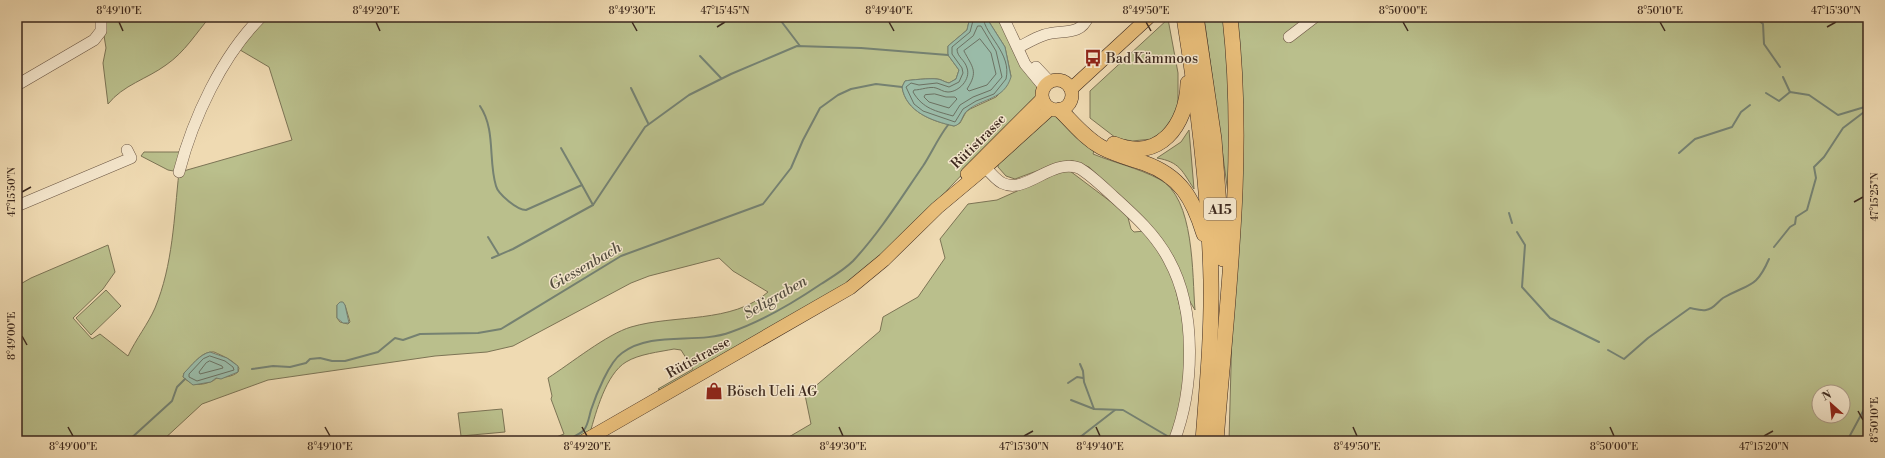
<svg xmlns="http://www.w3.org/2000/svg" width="1885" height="458" font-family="'Libre Bodoni',serif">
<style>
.green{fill:#babf8c;stroke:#7c7455;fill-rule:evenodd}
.water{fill:#9abba8;stroke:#758171}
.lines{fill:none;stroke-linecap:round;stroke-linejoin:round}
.shore{stroke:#6c7263;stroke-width:1}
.stream{stroke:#758171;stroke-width:2}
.minor-casing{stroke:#6a5543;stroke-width:12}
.major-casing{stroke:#3d291e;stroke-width:14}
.highway-casing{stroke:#3d291e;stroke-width:16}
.minor{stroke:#f5e7cd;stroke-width:11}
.major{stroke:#e8bd79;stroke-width:13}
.highway{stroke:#e8bd79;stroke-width:15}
.ticks{fill:none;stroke:#3d291e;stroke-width:1.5}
.labels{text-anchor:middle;stroke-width:3;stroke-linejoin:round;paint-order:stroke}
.shield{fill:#f5e7cd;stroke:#746252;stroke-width:1}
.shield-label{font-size:13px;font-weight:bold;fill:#3d291e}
.poi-label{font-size:14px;fill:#3d291e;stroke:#f5e7cd;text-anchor:start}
.street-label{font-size:14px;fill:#3d291e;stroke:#f5e7cd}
.water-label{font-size:15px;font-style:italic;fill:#544e40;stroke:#f5e7cd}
.neatline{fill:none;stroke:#3d291e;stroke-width:1.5}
.ticks-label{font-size:10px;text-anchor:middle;fill:#3d291e}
</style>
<rect width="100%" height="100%" fill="#efdab2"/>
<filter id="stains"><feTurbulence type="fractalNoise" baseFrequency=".005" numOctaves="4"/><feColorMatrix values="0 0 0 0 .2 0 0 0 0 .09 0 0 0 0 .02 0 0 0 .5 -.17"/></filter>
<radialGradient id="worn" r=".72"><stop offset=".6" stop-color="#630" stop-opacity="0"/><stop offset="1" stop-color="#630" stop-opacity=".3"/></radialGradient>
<!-- green -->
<g class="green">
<path d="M101,17h109c-14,16 -25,35 -44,48 -19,14 -43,20 -58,39l-5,-41 3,-15z"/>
<path d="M256,17h714l-3,13 -19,16v9l11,15 -3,9 -7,4c-5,-1 -8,-4 -12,-4 -6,-1 -28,1 -32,2l-3,6c4,25 30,34 52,39l6,-3 6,-11 4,-3 26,-12 10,-10 5,-11 -6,-29 -19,-30h12l19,41 20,25 2,10c-2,16 -49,53 -62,66 -42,43 -81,88 -129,126l-185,106 -5,-2 35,-20 -12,-19 -7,-1c-15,3 -35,5 -48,13 -20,12 -30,50 -36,71l-15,8h-29l18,-7 -13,-35 1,-3 -4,-18c22,-14 59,-44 83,-51 44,-13 101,-3 137,-35l-35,-21 -14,-13 -70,18 -18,7 -118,63 -26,6 -52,4 -167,24 -66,24 -40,37h-145v-155l14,-8 77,-33 7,27 -12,17 -30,29 19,21 8,-5 28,22c8,-17 20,-32 27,-48 18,-43 19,-91 24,-136l-11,-2 -27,-14 3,-4h35c18,-48 42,-97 77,-135zM235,47l34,20 23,73 -112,32c6,-46 33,-86 55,-125zM342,302l3,3 5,17 -2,2 -8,-2 -3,-4v-13zM214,352c9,4 19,8 25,16l-1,4c-6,5 -13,5 -21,6 -1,0 -3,3 -5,3 -11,5 -20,5 -29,-4l1,-4c9,-8 17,-22 30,-21z"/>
<path d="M1204,17h664v424h-639l3,-111 -4,-137zM1819,392h24v24h-24z"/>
<path d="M1168,19l10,54v35l-11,20 -15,11 -20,2 -16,-3 -26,-20v-27z"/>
<path d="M1051,113l9,2 35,34 -2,5c22,9 45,14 66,25 36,18 33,96 36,131l-60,-100 -46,-43 -16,-6 -12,1 -46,17 -9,-3 -8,-9v-4z"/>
<path d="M1189,130l5,59c-12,-18 -14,-27 -37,-31l24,-16z"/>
<path d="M1070,171l57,43 4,15 3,3 11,-1 17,23 11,24 16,68 -15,95h-392l29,-17 -6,-29 75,-64 3,-14 35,-20 27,-39 -5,-19 28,-35 29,-4 63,-28z"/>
<path d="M106,290l15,16 -30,29 -15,-17z"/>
<path d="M502,409l3,23 -44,4 -3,-23z"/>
</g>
<!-- water -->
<g class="water">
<path d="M970,17h16l19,30 6,30c-7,23 -28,21 -43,33 -7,5 -5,14 -14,16 -22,-5 -48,-14 -52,-39l3,-6c4,-1 26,-3 32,-2 4,0 7,3 12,4l7,-4 3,-9 -11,-15v-9l19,-16z"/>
<path d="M340,302h3l2,3 4,18h-6l-6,-5v-13z"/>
<path d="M210,352l17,6 11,8v6l-17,7 -5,-1 -5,4 -18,3 -10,-8 1,-4c7,-7 16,-19 26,-21z"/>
</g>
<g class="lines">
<!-- shore -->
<g class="shore">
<path d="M974,17l-4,15 -18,15v7l10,14 1,5 -4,9 -10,5 -12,-4 -18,2 -8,-2 -5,4 8,17 9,7 32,11 8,-13 13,-8 18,-7 12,-15c6,-26 -21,-43 -23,-62"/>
<path d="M978,26h3l15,25 6,26 -11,13 -18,7 -13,8 -7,11c-17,-5 -30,-7 -40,-24l1,-2c7,0 16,-4 22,-2 4,1 7,4 12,4 11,0 23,-13 19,-24 -2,-8 -10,-11 -10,-19l16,-13z"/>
<path d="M980,39l11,14 5,21 -9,11 -18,6 -2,-2c12,-18 5,-22 -3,-38z"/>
<path d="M935,94l11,3h9l2,2 -8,9 -20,-6 -5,-5 1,-2z"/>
<path d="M210,356l15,5 8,6 1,3 -37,11 -8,-4v-3l14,-15z"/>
<path d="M210,361l12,5 1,2 -23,6 -1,-2 7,-9z"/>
</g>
<!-- stream -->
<g class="stream">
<path d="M778,17l22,29"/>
<path d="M1755,17l8,7 1,20 16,23"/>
<path d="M700,56l21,22"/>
<path d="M1783,77l7,15"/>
<path d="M631,88l17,35"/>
<path d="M1766,93l13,8 11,-9 19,3 29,20 30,-9"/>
<path d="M480,106c16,24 8,54 16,80 2,8 21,24 30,24l56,-25 11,20"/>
<path d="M561,148l21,37"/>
<path d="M1679,153l16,-14 37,-12 9,-15 9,-7"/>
<path d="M1509,213l3,10"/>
<path d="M1517,232l8,13 -3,42 28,31 49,24"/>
<path d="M488,237l11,18"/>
<path d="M1774,247l16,-20 5,-3 1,-7 11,-7 9,-32 -2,-11 10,-10 19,-29 25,-19"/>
<path d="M492,258l21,-9 80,-44 52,-78 44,-32 42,-21 66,-28 64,2 87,7"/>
<path d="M1608,350l16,9 24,-21 42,-30c5,1 11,3 16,2 8,-1 11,-8 17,-12 26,-15 33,-9 46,-39"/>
<path d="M1080,364l3,7 1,11 10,27"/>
<path d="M252,369l21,-3 17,1 16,-4 4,-4 10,-1 12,3h13l33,-9 17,-14 8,2 17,-6 58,-1 23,-4 120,-73 142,-52 28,-36 12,-28 17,-32 18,-13 13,-6 25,-5 26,3"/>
<path d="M1068,383l9,-6 6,1"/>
<path d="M1071,400l23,9 29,1 46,27"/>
<path d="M128,441l44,-40 5,-14 8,-8"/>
<path d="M565,441c6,-3 14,-6 19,-11 4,-5 5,-13 7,-20 5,-15 18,-48 31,-57 31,-23 75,-8 109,-21 32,-11 62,-29 90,-48 11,-7 23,-14 32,-23 27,-29 48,-63 70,-95 9,-14 15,-28 25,-41"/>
<path d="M1075,441l40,-31"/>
<path d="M1847,441l21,-39"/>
</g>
<!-- minor casing -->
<g class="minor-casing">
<g id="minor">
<path d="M1003,17l22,47 19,23"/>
<path d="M1289,37l26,-20"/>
<path d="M1019,47c8,-4 16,-9 25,-12 17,-6 36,2 44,-18"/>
<path d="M1036,67l14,15"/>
<path d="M17,85l77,-45 7,-9v-14"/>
<path d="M980,161c7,7 13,17 22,22 24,12 49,-25 77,-15 12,7 24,19 35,29 21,19 42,38 55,63 28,51 25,129 5,181"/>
<path d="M179,172c14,-54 43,-116 82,-155"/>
<path d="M17,206l114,-48 -4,-8"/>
</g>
</g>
<!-- major casing -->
<g class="major-casing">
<g id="major">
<circle cx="1057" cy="95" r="15"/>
<path d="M1071,89l78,-72"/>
<path d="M967,174l75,-75"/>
<path d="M584,441l266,-153 34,-28 53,-52 49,-41 64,-58"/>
</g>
</g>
<!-- highway casing -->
<g class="highway-casing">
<g id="highway">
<path d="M1184,17c14,87 25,175 27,263 1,54 -4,107 -8,161"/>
<path d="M1196,17l18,122 9,120"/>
<path d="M1060,110c13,13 25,28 41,37 13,7 28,11 43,16 37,13 49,36 60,71"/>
<path d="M1114,144c45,19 73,-19 74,-61"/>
<path d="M1216,441c11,-141 30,-282 14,-424"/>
</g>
</g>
<!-- minor -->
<use href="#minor" class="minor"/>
<!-- major -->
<use href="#major" class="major"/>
<!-- highway -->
<use href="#highway" class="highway"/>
</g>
<!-- ticks -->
<path class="ticks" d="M119,22l4,9M376,22l4,9M632,22l5,9M889,22l5,9M1146,22l5,9M1403,22l5,9M1660,22l5,9M717,27l8,-5M1827,27l9,-5M22,192l9,-5M1854,202l9,-5M22,336l5,9M1858,411l5,9M68,427l5,9M325,427l5,9M582,427l5,9M839,427l4,9M1096,427l4,9M1353,427l4,9M1610,427l4,9M1024,436l9,-5M1764,436l9,-5"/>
<!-- icons -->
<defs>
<g id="bus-bare" transform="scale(1.38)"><path d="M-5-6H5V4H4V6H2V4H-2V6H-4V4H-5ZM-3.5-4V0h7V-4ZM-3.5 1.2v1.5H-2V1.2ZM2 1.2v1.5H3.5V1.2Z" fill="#8f2418" stroke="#f5e7cd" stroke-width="2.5" paint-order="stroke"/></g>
<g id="shop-bare" transform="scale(1.38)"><path d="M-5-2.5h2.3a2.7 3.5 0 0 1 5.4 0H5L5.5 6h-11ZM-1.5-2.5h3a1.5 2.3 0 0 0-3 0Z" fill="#8f2418" stroke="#f5e7cd" stroke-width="2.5" paint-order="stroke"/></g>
</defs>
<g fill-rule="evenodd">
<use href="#bus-bare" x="1093" y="58"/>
<use href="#shop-bare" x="714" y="391"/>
</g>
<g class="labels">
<!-- shield labels -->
<rect class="shield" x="1204" y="198" width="32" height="22" rx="3"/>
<g class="shield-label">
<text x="1220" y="214">A15</text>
</g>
<!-- poi labels -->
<g class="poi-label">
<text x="1106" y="63">Bad Kämmoos</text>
<text x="727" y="396">Bösch Ueli AG</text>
</g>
<!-- street labels -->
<g class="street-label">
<text transform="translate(978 141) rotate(-45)" y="5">Rütistrasse</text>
<text transform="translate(698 357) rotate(-29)" y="5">Rütistrasse</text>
</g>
<!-- water labels -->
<g class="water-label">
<text transform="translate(585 266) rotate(-30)" y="5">Giessenbach</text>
<text transform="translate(775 297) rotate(-30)" y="5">Seligraben</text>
</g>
</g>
<!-- margin -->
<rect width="1885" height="458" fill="none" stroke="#efdab2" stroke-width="44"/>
<!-- north arrow -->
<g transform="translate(1831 404) rotate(333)"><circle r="19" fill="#f5e7cd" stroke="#ab9b87"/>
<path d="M0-3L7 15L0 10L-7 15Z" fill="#8f2418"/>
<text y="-6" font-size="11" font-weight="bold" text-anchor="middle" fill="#3d291e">N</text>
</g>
<rect x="22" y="22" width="1841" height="414" class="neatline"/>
<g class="ticks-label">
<text x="119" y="14">8°49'10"E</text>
<text x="376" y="14">8°49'20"E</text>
<text x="632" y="14">8°49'30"E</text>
<text x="725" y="14">47°15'45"N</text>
<text x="889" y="14">8°49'40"E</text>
<text x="1146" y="14">8°49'50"E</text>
<text x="1403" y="14">8°50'00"E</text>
<text x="1660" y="14">8°50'10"E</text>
<text x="1836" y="14">47°15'30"N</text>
<text transform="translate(11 192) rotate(-90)" y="4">47°15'50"N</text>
<text transform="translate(1874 197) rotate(-90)" y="4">47°15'25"N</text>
<text transform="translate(11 336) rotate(-90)" y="4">8°49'00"E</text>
<text transform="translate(1874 420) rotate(-90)" y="4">8°50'10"E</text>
<text x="73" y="450">8°49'00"E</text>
<text x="330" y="450">8°49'10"E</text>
<text x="587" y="450">8°49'20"E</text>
<text x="843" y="450">8°49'30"E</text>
<text x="1024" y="450">47°15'30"N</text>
<text x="1100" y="450">8°49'40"E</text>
<text x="1357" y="450">8°49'50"E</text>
<text x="1614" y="450">8°50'00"E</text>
<text x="1764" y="450">47°15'20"N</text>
</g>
<rect width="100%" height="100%" filter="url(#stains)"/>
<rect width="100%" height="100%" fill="url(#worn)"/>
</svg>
